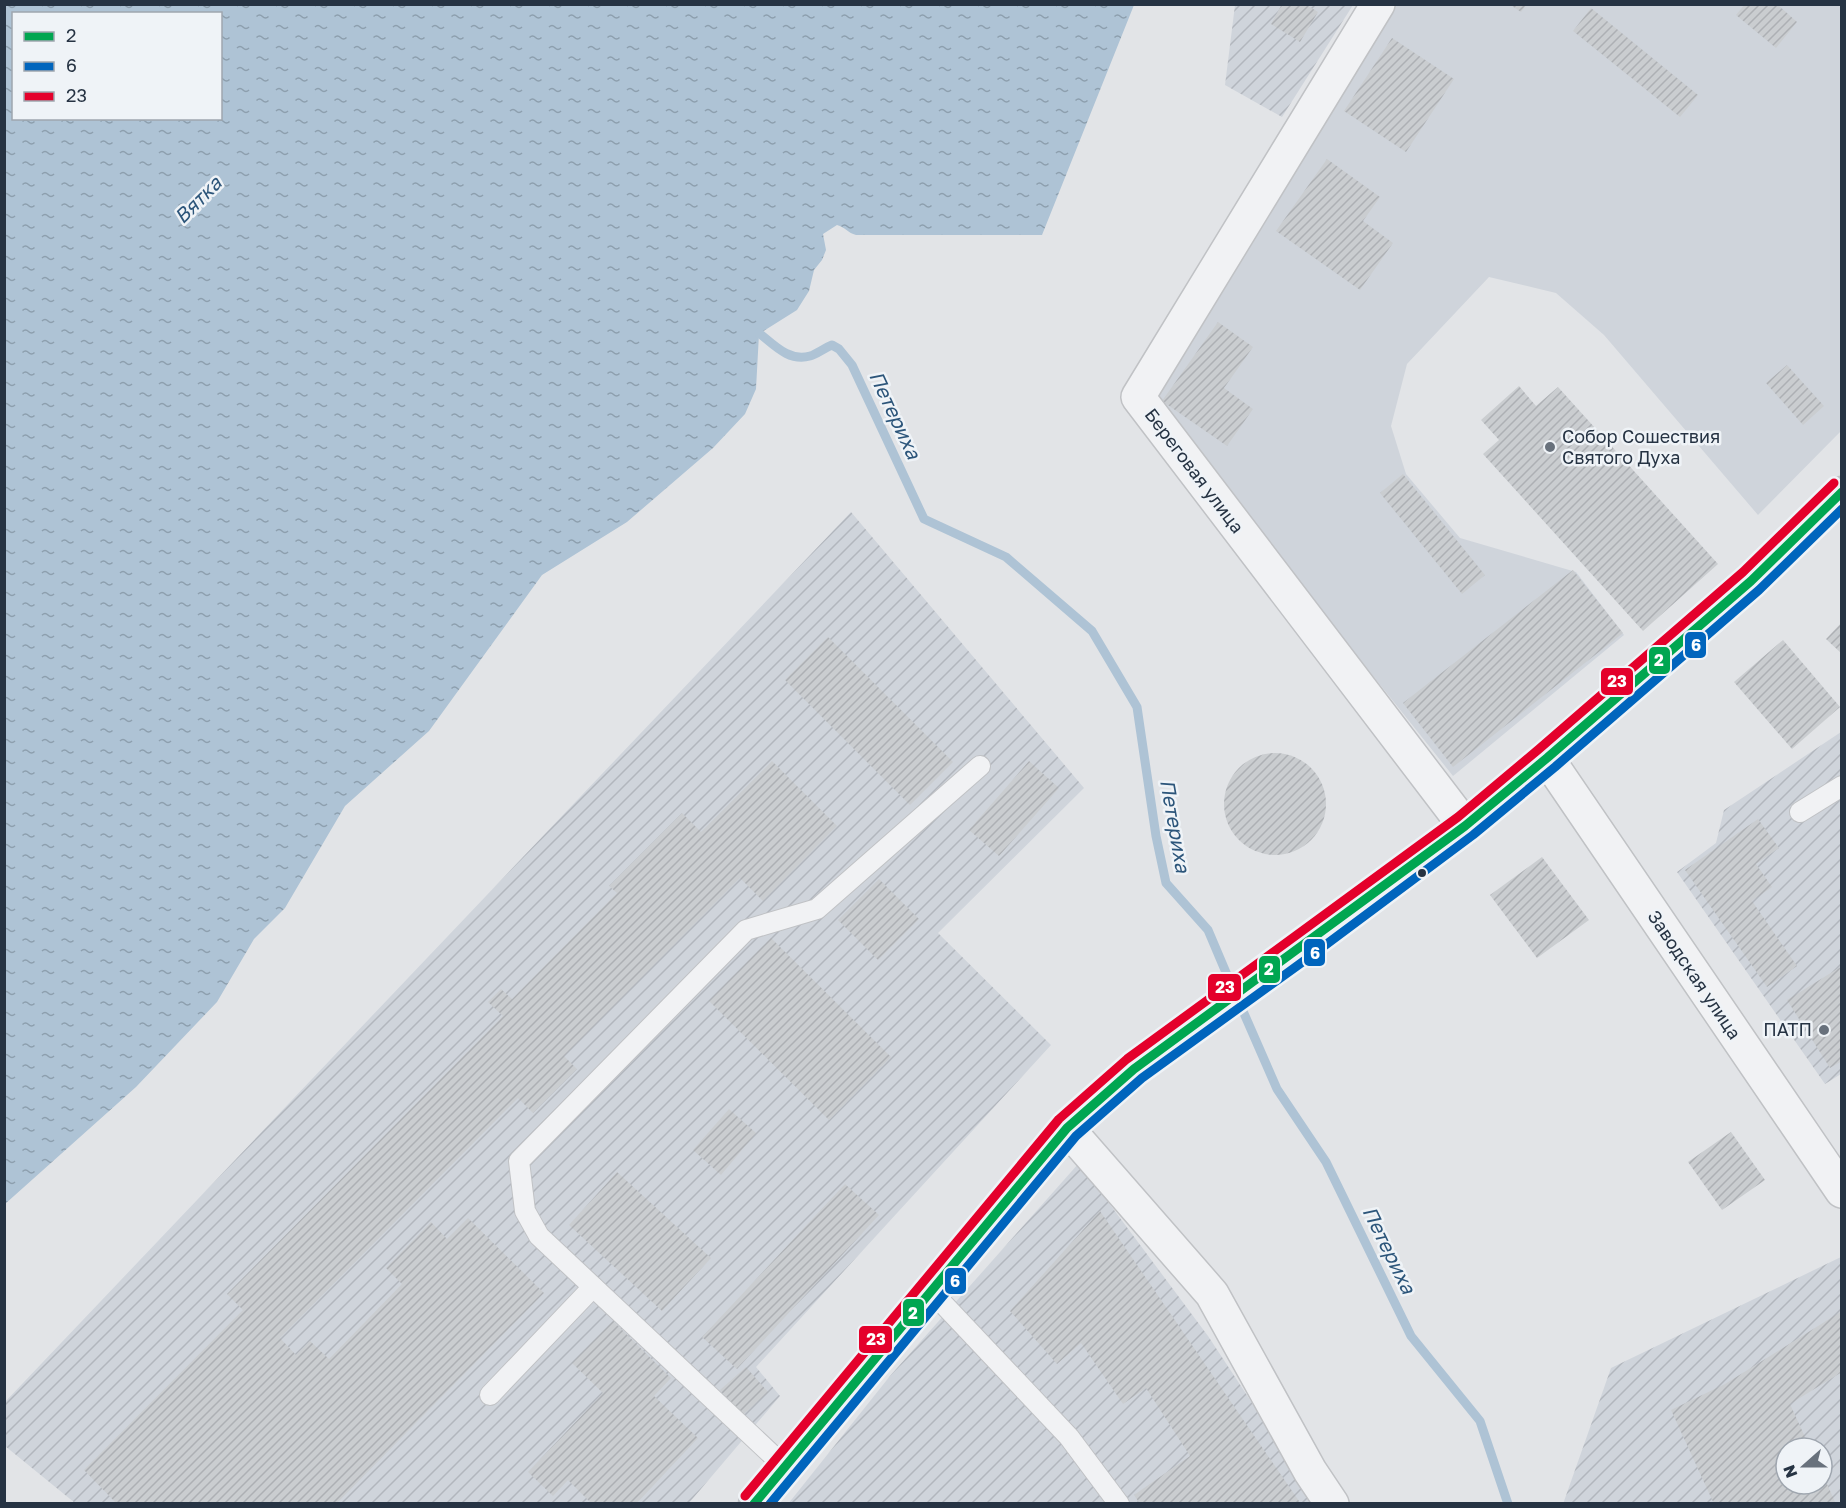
<svg xmlns="http://www.w3.org/2000/svg" width="1846" height="1508" font-family="'Golos Text',sans-serif">
<style>
.built{fill:#cfd4db}
.industrial{fill:url(#industrial-furrows);fill-rule:evenodd}
.water{fill:url(#water-ripples);fill-rule:evenodd}
.lines{fill:none;stroke-linecap:round;stroke-linejoin:round}
.stream{stroke:#aec3d5;stroke-width:9}
.building{fill:url(#building-hatch)}
.service-casing{stroke:#c0c2c5;stroke-width:22}
.minor-casing{stroke:#c0c2c5;stroke-width:36}
.service{stroke:#f1f2f4;stroke-width:20}
.minor{stroke:#f1f2f4;stroke-width:33}
.secondary{stroke:#bfc3c7;stroke-width:33}
.bus-1-casing{stroke:#eff3f7;stroke-width:14}
.bus-2-casing{stroke:#eff3f7;stroke-width:14}
.bus-3-casing{stroke:#eff3f7;stroke-width:14}
.bus-1{stroke:#00a651;stroke-width:9}
.bus-2{stroke:#0065bd;stroke-width:9}
.bus-3{stroke:#e4002b;stroke-width:9}
.poi-dot{fill:#68717c;stroke:#eff3f7;stroke-width:2}
.bus-dot{fill:#263343;stroke:#eff3f7;stroke-width:2}
.labels{text-anchor:middle;stroke-width:5;stroke-linejoin:round;paint-order:stroke}
.poi-label{font-size:18px;fill:#263343;stroke:#eff3f7;text-anchor:start}
.street-label{font-size:18px;fill:#263343;stroke:#eff3f7}
.water-label{font-size:20px;font-style:italic;fill:#2c557a;stroke:#eff3f7}
.line-badge{stroke:#eff3f7;stroke-width:2}
.badge-label{font-size:16px;text-anchor:middle;font-weight:bold;fill:#fff}
</style>
<defs>
<pattern id="industrial-furrows" width="10" height="10" patternUnits="userSpaceOnUse" patternTransform="scale(1.5)"><rect width="10" height="10" fill="#cfd4db"/><path d="M-1 1l2-2M0 10L10 0M9 11l2-2" fill="none" stroke="#b2b6bd"/></pattern>
<pattern id="water-ripples" width="26" height="14" patternUnits="userSpaceOnUse" patternTransform="scale(1.5)"><rect width="26" height="14" fill="#aec3d5"/><path d="M2 4q2-2 4 0t4 0M15 11q2-2 4 0t4 0" fill="none" stroke="#8d9fae"/></pattern>
<pattern id="building-hatch" width="6" height="6" patternUnits="userSpaceOnUse" patternTransform="scale(1.5)"><rect width="6" height="6" fill="#cacdd0"/><path d="M-1 1l2-2M0 6l6-6M5 7l2-2" fill="none" stroke="#adb0b4"/></pattern>
</defs>
<rect width="100%" height="100%" fill="#e2e4e7"/>
<!-- built -->
<path class="built" d="M1397,5h444v426l-83,84 -154,-180 -48,-42 -67,-16 -82,87 -16,62 15,48 54,64 116,34 48,63 -171,141 -298,-373z"/>
<!-- industrial -->
<g class="industrial">
<path d="M1235,5h118l-71,112 -57,-32z"/>
<path d="M851,512l233,276 -146,145 113,112 -295,322 24,29 -91,107h-614l-70,-57 -1,-43z"/>
<path d="M1841,732v342l-16,10 -148,-212 39,-29 8,-33z"/>
<path d="M1079,1163l129,173 110,167 -530,1 102,-128z"/>
<path d="M1841,1257v246l-278,1 48,-136zM1786,1448h36v36h-36z"/>
</g>
<!-- water -->
<path class="water" d="M5,4l1129,1 -92,230h-186c-8,-2 -11,-8 -19,-10l-14,9 3,16 -4,10 -8,10 -5,21 -12,19 -38,24 -3,55 -11,25 -32,34 -86,74 -85,53 -113,156 -84,75 -60,102 -31,31 -37,63 -81,85 -131,117zM14,14h206v104h-206z"/>
<g class="lines">
<!-- stream -->
<g class="stream">
<path d="M759,333c15,12 30,29 51,23 7,-2 14,-8 22,-11l7,4 13,16 72,154 82,38 86,74 45,76 19,129 10,47 42,47 25,59"/>
<path d="M1239,1002l38,87 49,73 85,174 69,85 28,83"/>
</g>
</g>
<!-- building -->
<g class="building">
<path d="M1282,4h23l13,8 -18,30 -29,-18z"/>
<path d="M1509,4h18l-6,8z"/>
<path d="M1745,4h32l20,18 -21,26 -40,-33z"/>
<path d="M1591,8l107,87 -18,22 -107,-86z"/>
<path d="M1392,38l62,41 -48,73 -62,-41z"/>
<path d="M1327,159l53,38 -17,24 30,22 -33,47 -84,-59z"/>
<path d="M1218,322l35,25 -29,41 29,21 -26,37 -65,-45z"/>
<path d="M1787,365l37,41 -21,19 -37,-42z"/>
<path d="M1519,386l17,20 22,-19 160,177 -75,67 -160,-177 16,-14 -18,-20z"/>
<path d="M1403,474l82,101 -23,19 -82,-101z"/>
<path d="M1573,570l50,63 -170,134 -50,-64z"/>
<path d="M1842,622v32l-16,-15z"/>
<path d="M828,637l125,125 -43,43 -125,-125z"/>
<path d="M1783,640l57,67 -48,42 -58,-67z"/>
<circle cx="1275" cy="804" r="51"/>
<path d="M772,761l65,65 -74,75 -23,-23 -176,178 13,13 -44,44 -15,-15 -238,240 16,17 14,-14 19,18 73,-75 -16,-16 45,-46 16,17 21,-21 76,75 -208,211h-219l-33,-34 159,-160 -16,-16 276,-278 -15,-14 13,-13 11,10 105,-106 -8,-7 73,-73 19,19z"/>
<path d="M1029,761l30,27 -60,68 -30,-26z"/>
<path d="M1758,819l21,29 -23,16 16,23 -20,14 45,65 -30,21 -82,-117z"/>
<path d="M1542,857l47,63 -52,38 -47,-63z"/>
<path d="M879,879l40,40 -41,41 -40,-40z"/>
<path d="M771,938l120,119 -62,63 -120,-119z"/>
<path d="M1842,966v95l-12,7 -43,-68z"/>
<path d="M729,1109l27,24 -35,42 -28,-25z"/>
<path d="M1731,1132l34,48 -43,30 -34,-48z"/>
<path d="M617,1172l94,86 -49,53 -93,-86z"/>
<path d="M845,1184l34,31 -142,154 -35,-32z"/>
<path d="M1100,1211l201,293h-161l-6,-9 56,-39 -44,-68 -23,16 -42,-61 -24,21 -47,-53z"/>
<path d="M1842,1311v61l-52,32 20,44h-24v36h36v-11l14,31h-122l-43,-94 54,-26z"/>
<path d="M613,1321l58,57 -17,18 44,42 -62,66h-44l-24,-24 -15,16 -25,-24 75,-79 -31,-30z"/>
<path d="M746,1367l22,25 -25,23 -23,-25z"/>
</g>
<g class="lines">
<!-- service casing -->
<g class="service-casing">
<g id="service">
<path d="M1800,812l42,-26"/>
<path d="M931,1291l138,146 50,67"/>
<path d="M490,1395l103,-108"/>
<path d="M785,1467l-246,-231 -14,-25 -6,-50 227,-231 71,-21 163,-143"/>
</g>
</g>
<!-- minor casing -->
<g class="minor-casing">
<g id="minor">
<path d="M1378,4l-240,393 327,429"/>
<path d="M1547,758l295,433"/>
<path d="M1067,1128l145,166 98,177 22,33"/>
</g>
</g>
<!-- service -->
<use href="#service" class="service"/>
<!-- minor -->
<use href="#minor" class="minor"/>
<!-- secondary -->
<path class="secondary" d="M754,1504l313,-376 67,-59 167,-121 164,-122 82,-68 204,-177 91,-89"/>
<!-- bus-1 casing -->
<g class="bus-1-casing">
<path id="bus-1" d="M754,1504l313,-376 67,-59 331,-243 82,-68 204,-177 91,-89"/>
</g>
<!-- bus-2 casing -->
<g class="bus-2-casing">
<path id="bus-2" d="M770,1504l306,-368 66,-58 166,-120 165,-123 82,-68 204,-177 83,-81"/>
</g>
<!-- bus-3 casing -->
<g class="bus-3-casing">
<path id="bus-3" d="M745,1496l314,-377 68,-60 331,-242 81,-68 204,-177 91,-89"/>
</g>
<!-- bus-1 -->
<use href="#bus-1" class="bus-1"/>
<!-- bus-2 -->
<use href="#bus-2" class="bus-2"/>
<!-- bus-3 -->
<use href="#bus-3" class="bus-3"/>
</g>
<!-- markers -->
<g class="poi-dot">
<circle cx="1550" cy="447" r="6"/>
<circle cx="1824" cy="1030" r="6"/>
</g>
<circle class="bus-dot" cx="1422" cy="873" r="5"/>
<g class="labels">
<!-- poi labels -->
<g class="poi-label">
<text x="1562" y="443">Собор Сошествия<tspan x="1562" dy="21">Святого Духа</tspan></text>
<text x="1812" y="1036" text-anchor="end">ПАТП</text>
</g>
<!-- street labels -->
<g class="street-label">
<text transform="translate(1194 471) rotate(53)" y="6">Береговая улица</text>
<text transform="translate(1694 975) rotate(56)" y="6">Заводская улица</text>
</g>
<!-- water labels -->
<g class="water-label">
<text transform="translate(198 200) rotate(-45)" y="7">Вятка</text>
<text transform="translate(895 415) rotate(65)" y="7">Петериха</text>
<text transform="translate(1175 826) rotate(80)" y="7">Петериха</text>
<text transform="translate(1389 1250) rotate(64)" y="7">Петериха</text>
</g>
</g>
<g class="line-badge">
<rect x="1684" y="631" width="23" height="28" rx="6" fill="#0065bd"/>
<rect x="1648" y="646" width="23" height="29" rx="6" fill="#00a651"/>
<rect x="1600" y="667" width="34" height="29" rx="6" fill="#e4002b"/>
<rect x="1303" y="938" width="23" height="29" rx="6" fill="#0065bd"/>
<rect x="1258" y="955" width="23" height="29" rx="6" fill="#00a651"/>
<rect x="1207" y="973" width="35" height="29" rx="6" fill="#e4002b"/>
<rect x="944" y="1267" width="23" height="28" rx="6" fill="#0065bd"/>
<rect x="902" y="1298" width="23" height="29" rx="6" fill="#00a651"/>
<rect x="858" y="1325" width="35" height="29" rx="6" fill="#e4002b"/>
</g>
<g class="badge-label">
<text x="1696" y="651">6</text>
<text x="1659" y="666">2</text>
<text x="1617" y="687">23</text>
<text x="1315" y="959">6</text>
<text x="1269" y="975">2</text>
<text x="1225" y="993">23</text>
<text x="955" y="1287">6</text>
<text x="913" y="1319">2</text>
<text x="876" y="1345">23</text>
</g>
<!-- border -->
<rect width="1846" height="1508" fill="none" stroke="#263343" stroke-width="12"/>
<!-- legend -->
<rect x="12" y="12" width="210" height="108" fill="#eff3f7" stroke="#9fa6af" stroke-width="1.5"/>
<rect x="24" y="32" width="30" height="9" fill="#00a651" stroke="#9fa6af" stroke-width="1.5"/>
<text x="66" y="42" font-size="18" fill="#263343">2</text>
<rect x="24" y="62" width="30" height="9" fill="#0065bd" stroke="#9fa6af" stroke-width="1.5"/>
<text x="66" y="72" font-size="18" fill="#263343">6</text>
<rect x="24" y="92" width="30" height="9" fill="#e4002b" stroke="#9fa6af" stroke-width="1.5"/>
<text x="66" y="102" font-size="18" fill="#263343">23</text>
<!-- north arrow -->
<g transform="translate(1804 1466) rotate(249)"><circle r="28" fill="#eff3f7" stroke="#9fa6af" stroke-width="1.5"/>
<path d="M0-4.5L10 22L0 15L-10 22Z" fill="#68717c"/>
<text y="-9" font-size="16" font-weight="bold" text-anchor="middle" fill="#263343">N</text>
</g>
</svg>
